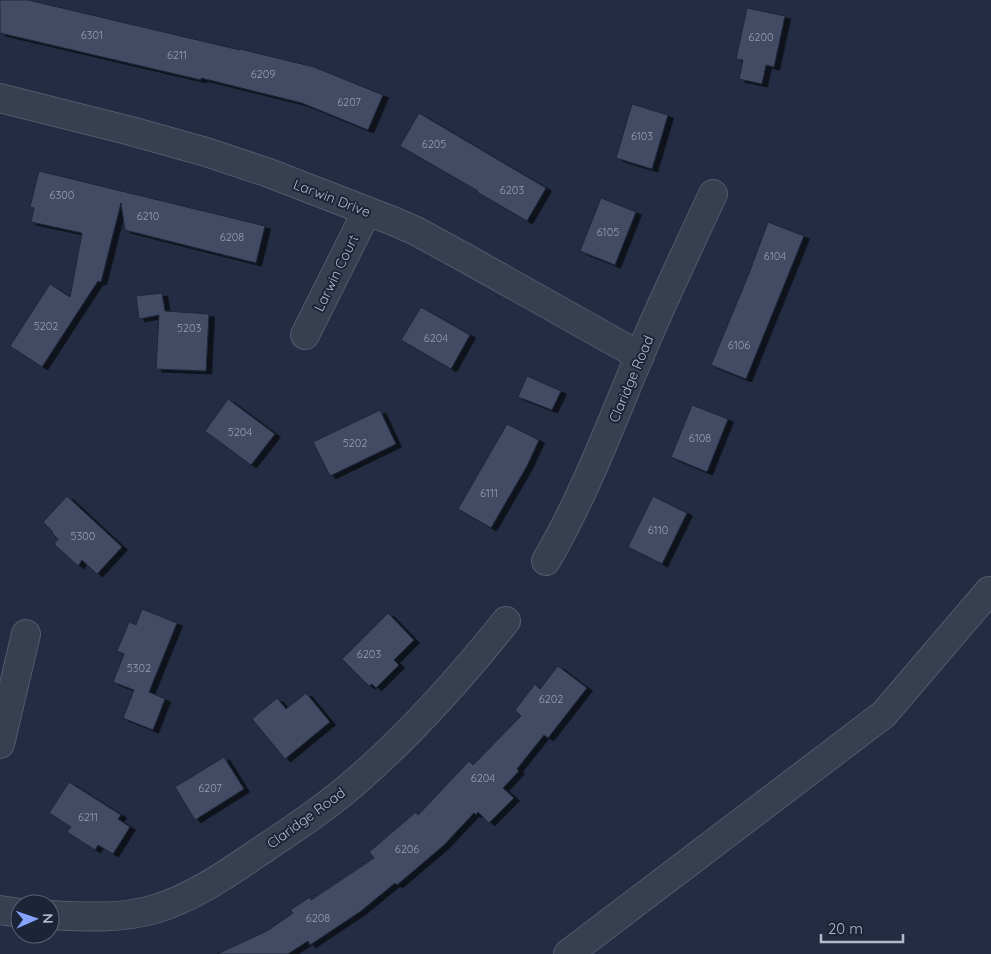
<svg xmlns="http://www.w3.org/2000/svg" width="991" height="954" font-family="Quicksand,sans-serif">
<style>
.building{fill:#424b64;stroke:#1e2639;filter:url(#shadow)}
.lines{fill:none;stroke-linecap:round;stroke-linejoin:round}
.minor-casing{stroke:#525a6c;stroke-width:30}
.minor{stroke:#373f51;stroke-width:28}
.labels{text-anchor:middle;stroke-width:4;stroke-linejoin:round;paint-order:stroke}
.number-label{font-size:11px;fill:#989eb2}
.street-label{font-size:14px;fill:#b4bacc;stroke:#1c2437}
</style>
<defs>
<filter id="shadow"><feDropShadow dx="5.5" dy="3" stdDeviation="0" flood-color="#0009"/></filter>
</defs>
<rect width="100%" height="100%" fill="#232c42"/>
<!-- building -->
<g class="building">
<path d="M0,0h28l212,50v-1l74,18 69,28 -15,35 -66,-27 -101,-25v2l-201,-47z"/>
<path d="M747,8l38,8 -11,51 -8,-2 -4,19 -23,-5 4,-19 -7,-1z"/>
<path d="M632,104l36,11 -16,54 -36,-11z"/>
<path d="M419,113l127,75 -19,33 -50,-29 1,-1 -78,-45z"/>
<path d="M39,171l226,55 -9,37 -131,-33 -4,-27 -20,79 -3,-1 -56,86 -32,-21 40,-62 20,13 12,-64 -51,-11 3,-14 -4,-1z"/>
<path d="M601,198l35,14 -21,53 -35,-14z"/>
<path d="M768,222l36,14 -58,143 -35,-14 37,-89z"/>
<path d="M162,293l3,18 44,3 -3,57 -50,-2 3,-54 -20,4 -3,-23z"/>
<path d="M421,307l49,28 -19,34 -50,-29z"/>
<path d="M527,376l34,15 -9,19 -34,-13z"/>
<path d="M228,399l47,35 -24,31 -46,-34z"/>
<path d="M692,405l36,14 -21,53 -36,-15z"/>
<path d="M380,410l16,34 -66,32 -17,-34z"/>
<path d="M507,424l32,16 -12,26 -36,62 -33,-19z"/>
<path d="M67,496l55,51 -25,27 -15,-14 -4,6 -24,-22 4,-5 -6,-6 1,-1 -10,-10z"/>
<path d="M653,496l34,17 -25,51 -34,-17z"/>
<path d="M142,609l35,14 -28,69 16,7 -12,31 -30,-12 11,-28 -21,-8 11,-28 -7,-3 12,-29 7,3z"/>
<path d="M388,613l26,27 -20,20 5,5 -23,23 -4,-4 -3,2 -27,-27z"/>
<path d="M558,666l29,22 -39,50 -4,-3 -27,34 2,2 -16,17 11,10 -25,25 -11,-11 -2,3 -2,-2 -30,32 -47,40 -2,-2 -34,28 -51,34 -2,-4 -20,13h-71l50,-23 26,-18 -3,-3 20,-13 1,3 63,-42 -5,-6 47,-40 2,3 51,-54 4,4 48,-49 -6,-6 20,-26 5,5z"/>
<path d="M306,693l24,29 -45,37 -33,-40 25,-21 9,11z"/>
<path d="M224,757l20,32 -49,31 -20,-33z"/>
<path d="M69,782l52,33 -3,4 12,8 -17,27 -15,-9 -3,5 -28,-18 4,-5 -22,-14z"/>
</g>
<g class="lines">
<!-- minor casing -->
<g class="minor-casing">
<g id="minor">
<path d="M0,98l131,33 75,21 63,21 124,48 23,10 53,29 171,96"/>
<path d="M305,335l62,-124"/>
<path d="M546,561c38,-65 64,-135 93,-204 23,-55 49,-109 74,-163"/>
<path d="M0,744l26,-110"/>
<path d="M0,910l20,3"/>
<path d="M50,915c35,2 72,4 105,-6 40,-12 76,-38 110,-61 33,-22 67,-45 97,-72 53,-47 100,-100 144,-155"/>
<path d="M568,954l316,-240 105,-123"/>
</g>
</g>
<!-- minor -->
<use href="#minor" class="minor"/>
</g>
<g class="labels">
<!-- number labels -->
<g class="number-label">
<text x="92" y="39">6301</text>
<text x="761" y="41">6200</text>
<text x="177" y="59">6211</text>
<text x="263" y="78">6209</text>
<text x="349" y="106">6207</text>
<text x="642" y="140">6103</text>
<text x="434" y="148">6205</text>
<text x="512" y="194">6203</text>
<text x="62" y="199">6300</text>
<text x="148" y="220">6210</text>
<text x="608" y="236">6105</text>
<text x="232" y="241">6208</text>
<text x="775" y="260">6104</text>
<text x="46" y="330">5202</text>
<text x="189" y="332">5203</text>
<text x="436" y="342">6204</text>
<text x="739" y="349">6106</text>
<text x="240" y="436">5204</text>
<text x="700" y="442">6108</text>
<text x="355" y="447">5202</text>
<text x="489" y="497">6111</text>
<text x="658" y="534">6110</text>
<text x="83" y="540">5300</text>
<text x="369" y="658">6203</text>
<text x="139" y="672">5302</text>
<text x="551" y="703">6202</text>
<text x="483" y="782">6204</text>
<text x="210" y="792">6207</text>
<text x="88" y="821">6211</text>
<text x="407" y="853">6206</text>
<text x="318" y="922">6208</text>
</g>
<!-- street labels -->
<g class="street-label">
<text transform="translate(332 198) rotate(21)" y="5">Larwin Drive</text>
<text transform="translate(336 273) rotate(-64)" y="5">Larwin Court</text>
<text transform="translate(631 379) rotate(-67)" y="5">Claridge Road</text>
<text transform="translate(306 818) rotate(-36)" y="5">Claridge Road</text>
</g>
</g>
<!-- north arrow -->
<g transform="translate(35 919) rotate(88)"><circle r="24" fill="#1c2437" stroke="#596073"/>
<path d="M0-4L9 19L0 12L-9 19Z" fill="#86a4ff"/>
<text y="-8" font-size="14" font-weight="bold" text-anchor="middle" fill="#b4bacc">N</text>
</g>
<!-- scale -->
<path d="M821 934v8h82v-8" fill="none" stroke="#b4bacc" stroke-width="2.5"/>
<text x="828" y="934" font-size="15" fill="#b4bacc" stroke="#1c2437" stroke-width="4" paint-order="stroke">20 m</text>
</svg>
